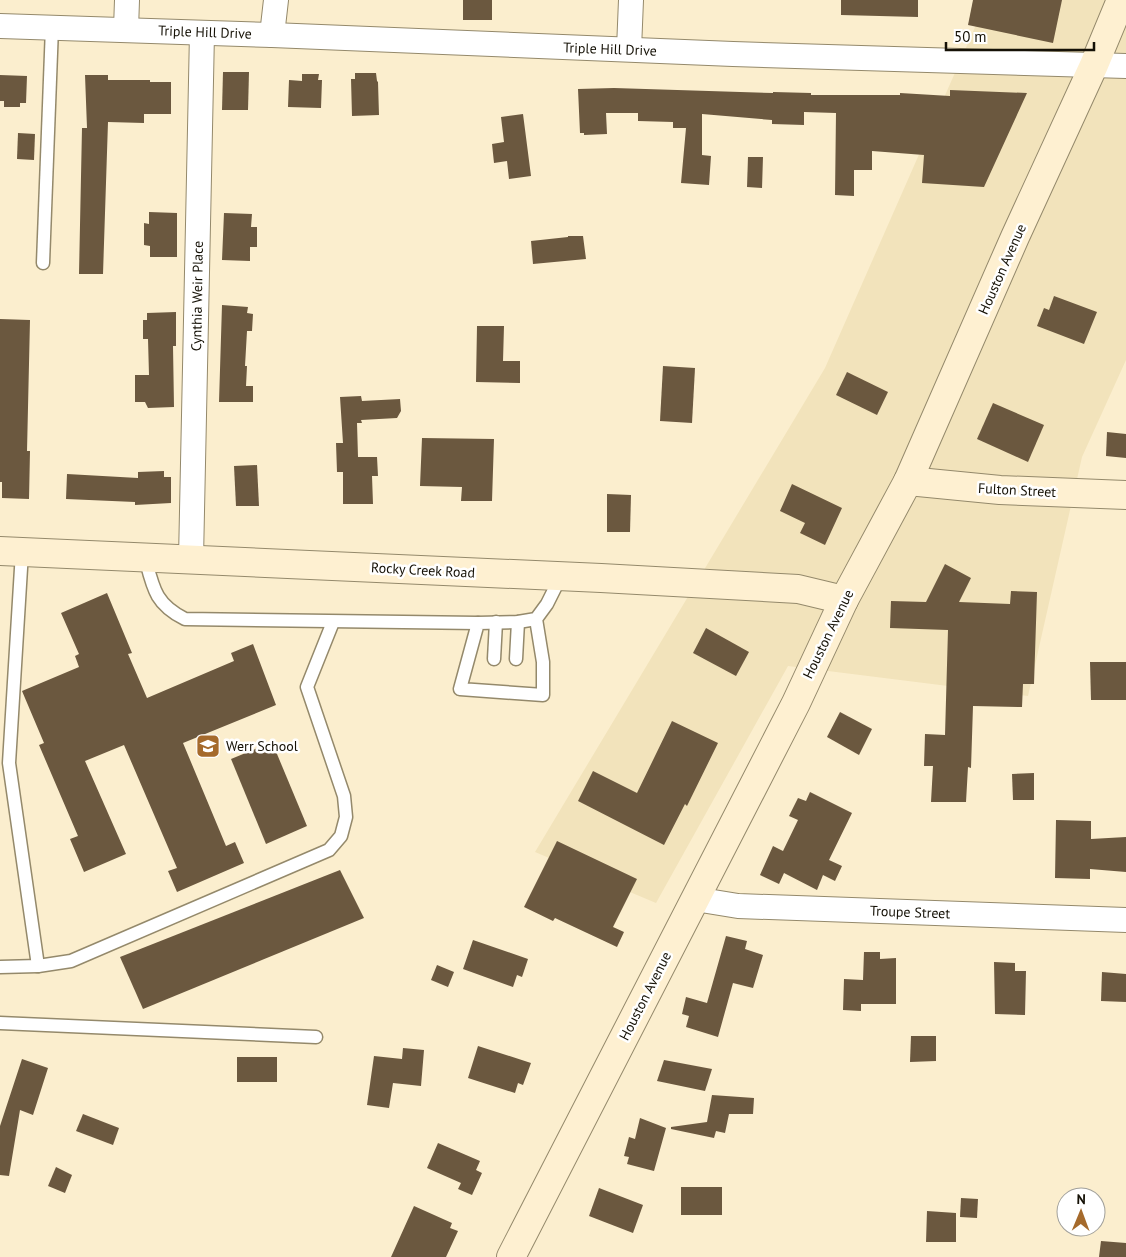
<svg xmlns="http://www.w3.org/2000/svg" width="1126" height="1257" font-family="'PT Sans',sans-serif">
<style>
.built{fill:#f2e3bb}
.building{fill:#6b583f}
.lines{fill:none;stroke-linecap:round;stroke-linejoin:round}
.lane-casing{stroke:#94896b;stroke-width:15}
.street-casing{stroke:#94896b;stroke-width:26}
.secondary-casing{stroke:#94896b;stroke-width:30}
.lane{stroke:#fff;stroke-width:12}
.street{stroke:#fff;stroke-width:24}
.secondary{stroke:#fef0d1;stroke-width:28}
.labels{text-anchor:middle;stroke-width:5;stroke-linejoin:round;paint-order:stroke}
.street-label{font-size:14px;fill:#151106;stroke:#fff}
.poi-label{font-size:14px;fill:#151106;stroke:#fff;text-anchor:start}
</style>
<rect width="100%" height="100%" fill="#fbeece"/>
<!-- built -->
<path class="built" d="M987,0h139v360l-44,97 -54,239 -240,-30 -132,237 -121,-51 290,-484z"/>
<!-- building -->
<g class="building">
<rect x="463" y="0" width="29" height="20"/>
<path d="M841,0h77v17l-77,-2z"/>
<path d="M973,0h89l-9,43 -85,-18z"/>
<path d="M223,72h26l-1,38h-26z"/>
<path d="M355,73h21l1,8 1,1 1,33 -27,1 -1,-37h4z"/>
<path d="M302,74h17l-1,6h4l-1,28 -33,-1 1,-27 13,1z"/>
<path d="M0,75l27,1 -1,27h-6v4h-16v-6h-4z"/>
<path d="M85,75h23v5h42v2h21v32h-27v9l-36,-1 -5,152h-24l3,-146h5z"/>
<path d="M614,88l159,5v-1l38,1v2h89v-2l50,3v-6l77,3 -43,94 -62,-4 2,-28 -52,-4v19h-18v26l-19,-1 1,-82 -32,-1v13l-32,-1v-4l-70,-6v41l9,1 -2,29 -28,-2 5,-55h-13v-6l-35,-1v-8h-32l1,21 -23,1v-2h-4l-2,-44z"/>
<path d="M523,114l8,62 -22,3 -2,-18 -13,2 -2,-19 12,-2 -3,-25z"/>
<path d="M18,133l17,1 -1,26 -17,-1z"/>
<path d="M748,157h15l-1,31 -15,-1z"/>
<path d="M149,212l28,1v44h-27v-11l-6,-1v-22l5,1z"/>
<path d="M224,213l28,1 -1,13h6v20h-7v14l-28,-1z"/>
<path d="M568,236h15l3,23 -53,5 -2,-23 37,-4z"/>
<path d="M1054,296l43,16 -13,32 -47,-18 7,-18 5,2z"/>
<path d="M222,305l26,2 -1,6 6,1 -1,17h-5l-2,35h2l-1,20h7v16h-34z"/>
<path d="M176,312v34h-3l1,61 -26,1 -3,-6h-10v-27h14l-1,-36h-5v-19h4v-7z"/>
<path d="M0,319l30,1 -3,131h3l-1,48 -27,-1v-16h-2z"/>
<path d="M477,326h27l-1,35h17v22l-44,-1z"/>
<path d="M663,366l32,2 -3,55 -32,-2z"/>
<path d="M847,372l41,20 -11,23 -41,-20z"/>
<path d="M361,396l1,5 38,-2 1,12 -4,7 -36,2 1,3h-5l1,34h19l1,19h-6l1,28h-30v-32h-6l-1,-29h7l-3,-46z"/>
<path d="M993,403l51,22 -16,37 -51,-23z"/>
<path d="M1107,432l19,2v24l-20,-2z"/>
<path d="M422,438l72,1 -2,62h-31l1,-14 -42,-1z"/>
<path d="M257,465l2,41h-23l-2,-40z"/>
<path d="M164,471v6h7v26l-36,2v-3l-69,-3 1,-25 71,4v-6z"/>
<path d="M792,484l50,24 -17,37 -25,-12 5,-10 -25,-12z"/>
<path d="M607,494l24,1 -1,37h-23z"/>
<path d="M945,564l26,14 -12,24 51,2 1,-13 26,1 -3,92h-11l-1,23 -49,-1 -2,62 -3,-1 -2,35h-35l2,-36h-9l1,-32 20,1 3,-105 -58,-2 1,-27 35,1z"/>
<path d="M107,593l25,60 -4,1 19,44 87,-37 -3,-8 22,-9 23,61 -93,38 43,103 9,-4 9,21 -67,29 -9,-21 9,-3 -53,-123 -39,16 41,93 -42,18 -14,-33 8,-3 -39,-91 5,-2 -22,-52 57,-24 -4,-11 4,-2 -18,-41z"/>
<path d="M706,628l43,24 -13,24 -43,-23z"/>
<path d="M1090,662h36v38h-35z"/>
<path d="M840,712l32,17 -13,26 -32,-18z"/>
<path d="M672,721l46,22 -31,63 -2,-2 -21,41 -86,-44 15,-30 44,22z"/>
<path d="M272,742l35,84 -41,18 -35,-85z"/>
<path d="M1034,773v27h-21l-1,-26z"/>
<path d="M810,792l42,21 -23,47 13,6 -7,15 -12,-6 -6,15 -33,-17 -5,11 -19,-9 13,-29 10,5 15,-31 -9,-4 9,-18 8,3z"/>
<path d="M1056,820l35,1v18l35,-2v35l-36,-3v10l-35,-1z"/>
<path d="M557,841l80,38 -24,48 11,5 -7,15 -62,-29 -2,3 -29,-14z"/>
<path d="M340,870l24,48 -221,91 -23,-52z"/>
<path d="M726,936l21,5 -2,8 18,6 -10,33 -20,-5 -15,54 -32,-10 3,-11 -7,-2 4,-17 21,6z"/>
<path d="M473,940l55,19 -6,18 -5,-2 -4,12 -50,-18z"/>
<path d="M864,952h16v7l16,-1v46h-35v7l-18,-1 1,-31 19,1z"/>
<path d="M994,962l21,1v8h11l-1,44 -30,-1z"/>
<path d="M437,965l17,7 -6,15 -17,-7z"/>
<path d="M1102,972l24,2v28l-25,-1z"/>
<path d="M911,1036h25v25l-26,1z"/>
<path d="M478,1046l53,17 -8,22 -5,-2 -3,10 -47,-15z"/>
<path d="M403,1048l21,2 -3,36 -28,-3 -4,25 -22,-3 7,-49 28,3z"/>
<rect x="237" y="1057" width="40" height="25"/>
<path d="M22,1059l26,9 -15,47 -13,-5 -11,66 -9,-1v-49z"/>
<path d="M664,1060l48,9 -7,22 -48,-10z"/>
<path d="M712,1095l42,3 -1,16h-24l-4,19 -9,-2 -2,7 -43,-9v-2l36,-5z"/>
<path d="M83,1114l36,14 -6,17 -37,-14z"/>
<path d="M640,1118l26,10 -12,43 -27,-7 2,-7 -5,-1 5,-19 6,2z"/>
<path d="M438,1143l42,18 -4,9 6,3 -10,22 -14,-6 3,-6 -34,-15z"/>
<path d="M56,1167l16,8 -7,18 -17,-7z"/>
<rect x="681" y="1187" width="41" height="28"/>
<path d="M599,1188l44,17 -10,28 -44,-17z"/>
<path d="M961,1198l17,1 -1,19 -17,-1z"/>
<path d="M414,1206l38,17 -2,5 8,3 -12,26h-55z"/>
<path d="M927,1211l29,2v29h-30z"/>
<path d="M1101,1241l25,2v14h-27z"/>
</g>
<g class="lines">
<!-- lane casing -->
<g class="lane-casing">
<g id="lane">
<path d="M43,263l9,-236"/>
<path d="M22,552l-13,211 29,203"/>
<path d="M145,557c8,31 10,47 40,62l293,4"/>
<path d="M536,619l7,43v33l-83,-6 18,-66 40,-1 18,-3 11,-15 14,-28"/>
<path d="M494,659l2,-37"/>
<path d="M516,659l2,-37"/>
<path d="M0,967l38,-1 33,-5 258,-111 12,-14 5,-19 -2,-21 -37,-109 26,-65"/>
<path d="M0,1023l316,14"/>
</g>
</g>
<!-- street casing -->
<g class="street-casing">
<g id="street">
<path d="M0,26l272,9 461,19 393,12"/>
<path d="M126,29l1,-29"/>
<path d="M272,35l4,-35"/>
<path d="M629,49l2,-49"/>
<path d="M191,559l11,-526"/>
<path d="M695,899l43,7 388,14"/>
</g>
</g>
<!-- secondary casing -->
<g class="secondary-casing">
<g id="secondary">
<path d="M908,481l92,9 126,5"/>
<path d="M0,551l601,27 197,11 46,11"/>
<path d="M511,1257l285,-554 48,-103 64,-119 107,-244 79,-172 27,-65"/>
</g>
</g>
<!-- lane -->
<use href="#lane" class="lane"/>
<!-- street -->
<use href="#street" class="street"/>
<!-- secondary -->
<use href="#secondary" class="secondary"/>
</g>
<!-- icons -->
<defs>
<g id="school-square" transform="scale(1.25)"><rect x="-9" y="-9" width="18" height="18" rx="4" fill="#a56a2c" stroke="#fff"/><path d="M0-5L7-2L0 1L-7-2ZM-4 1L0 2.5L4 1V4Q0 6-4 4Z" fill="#fff"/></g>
</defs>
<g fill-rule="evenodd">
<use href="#school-square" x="208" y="746"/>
</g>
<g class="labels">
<!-- street labels -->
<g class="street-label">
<text transform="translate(205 32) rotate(2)" y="5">Triple Hill Drive</text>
<text transform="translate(610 49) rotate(2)" y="5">Triple Hill Drive</text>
<text transform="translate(1002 269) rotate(-66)" y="5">Houston Avenue</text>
<text transform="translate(197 296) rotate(-89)" y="5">Cynthia Weir Place</text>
<text transform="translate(1017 490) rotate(3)" y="5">Fulton Street</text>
<text transform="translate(423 570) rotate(3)" y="5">Rocky Creek Road</text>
<text transform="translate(828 634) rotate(-64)" y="5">Houston Avenue</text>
<text transform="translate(910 912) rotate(2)" y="5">Troupe Street</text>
<text transform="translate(645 996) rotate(-63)" y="5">Houston Avenue</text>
</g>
<!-- poi labels -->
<g class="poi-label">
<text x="226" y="751">Werr School</text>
</g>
</g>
<!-- north arrow -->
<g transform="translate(1081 1212) rotate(1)"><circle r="24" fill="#ffffff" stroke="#a1a09b"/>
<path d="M0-4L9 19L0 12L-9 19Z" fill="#a56a2c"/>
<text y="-8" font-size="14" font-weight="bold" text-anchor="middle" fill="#151106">N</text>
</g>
<!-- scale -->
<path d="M946 42v8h148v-8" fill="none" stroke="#151106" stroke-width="2.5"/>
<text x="954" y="42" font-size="15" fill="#151106" stroke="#ffffff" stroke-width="4" paint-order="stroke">50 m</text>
</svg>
